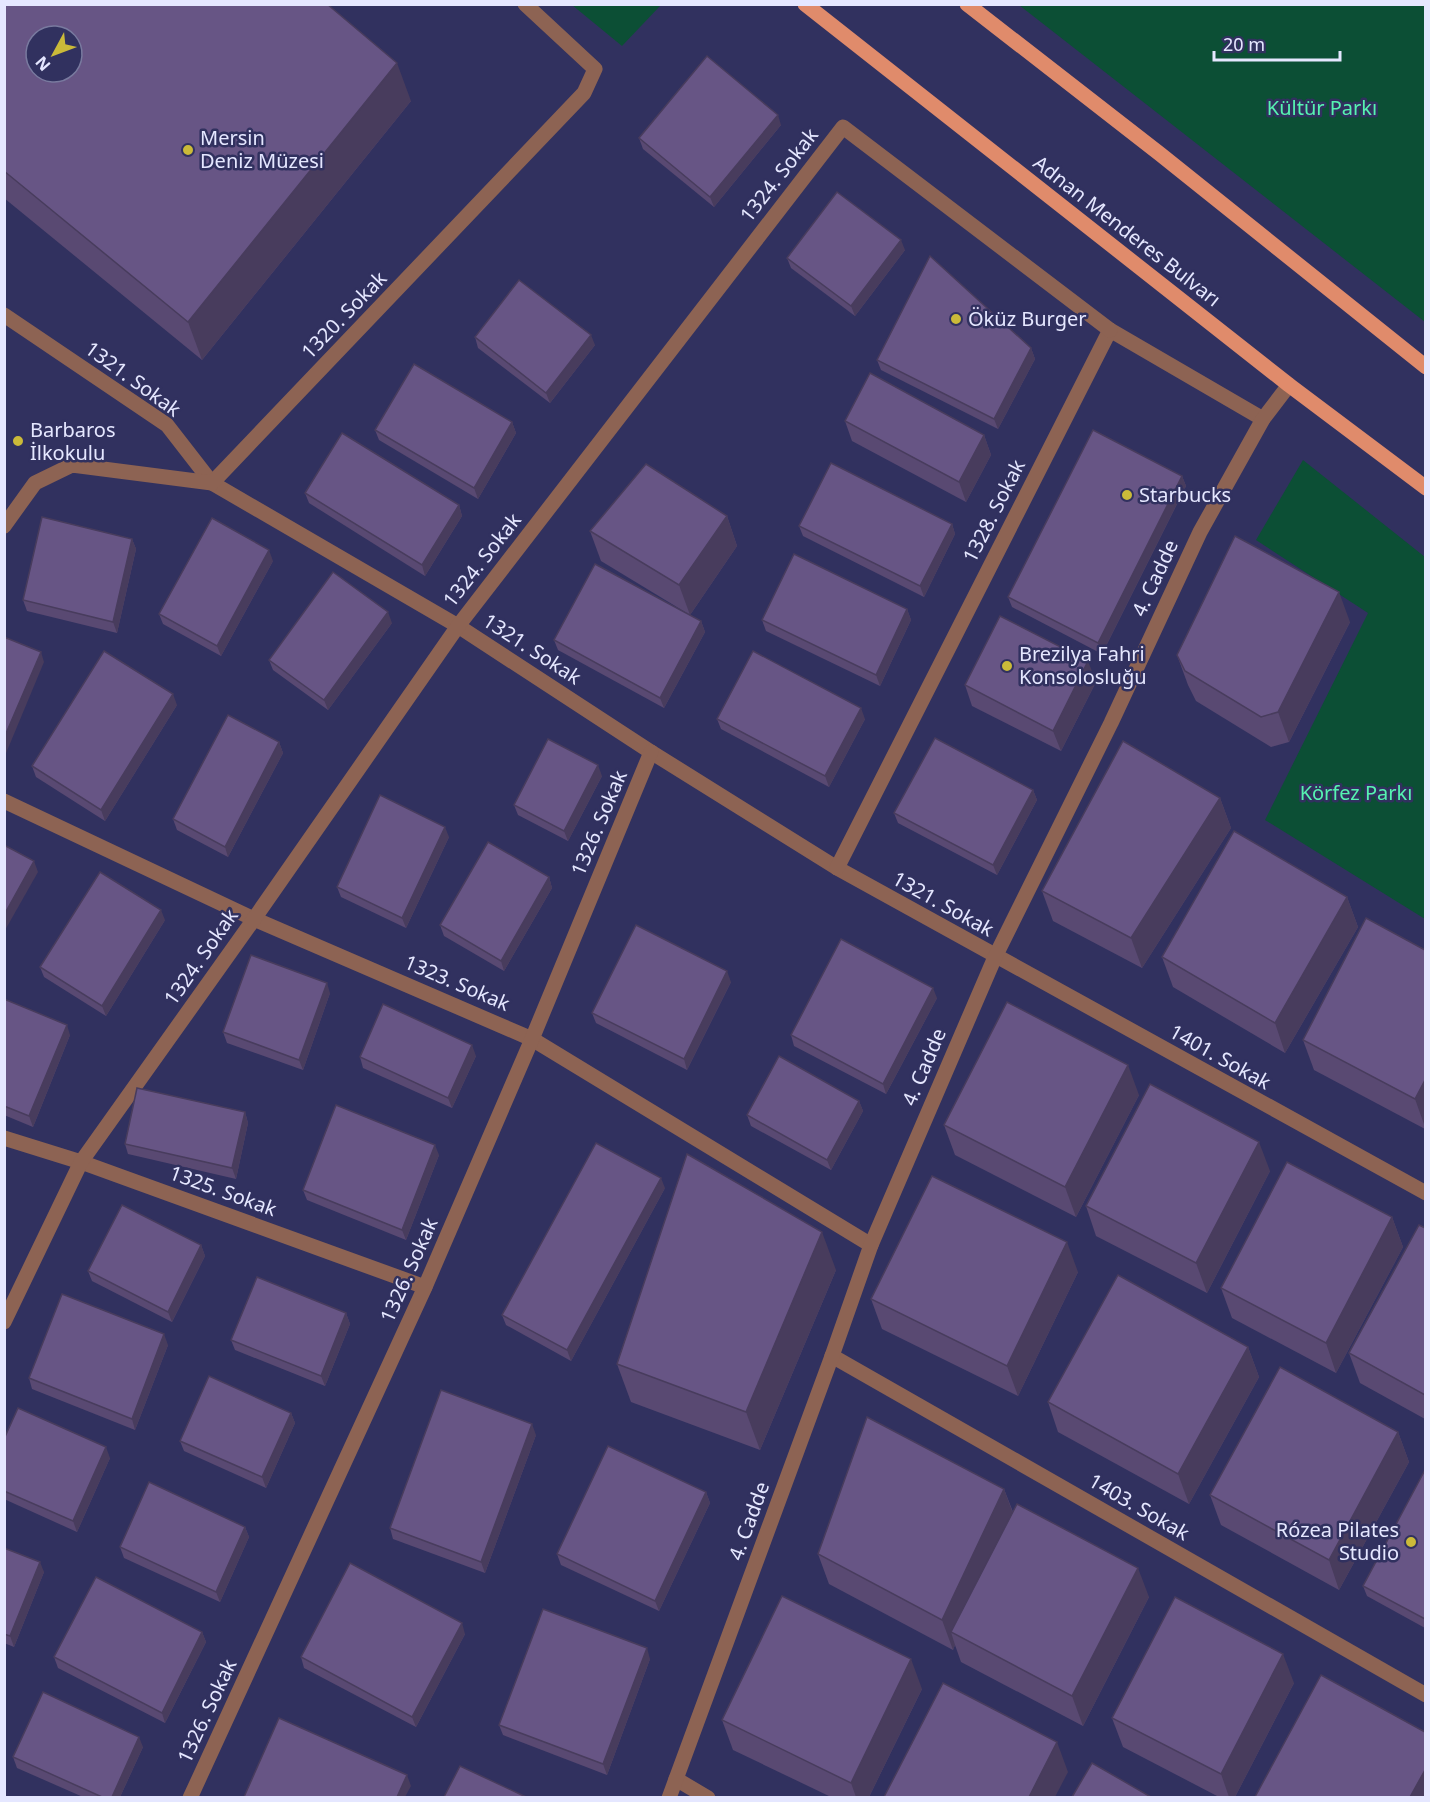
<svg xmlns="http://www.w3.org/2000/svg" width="1430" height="1802" font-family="'Noto Sans',sans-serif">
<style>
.green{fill:#0c4f35}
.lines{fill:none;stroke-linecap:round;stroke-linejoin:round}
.minor{stroke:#8d6353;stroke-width:15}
.major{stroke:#e08b6b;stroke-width:15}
.wall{fill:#594972}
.shaded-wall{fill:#483c5d}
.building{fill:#675585;stroke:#483c5d;stroke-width:1.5;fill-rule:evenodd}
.poi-dot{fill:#cbba39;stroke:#31315f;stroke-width:2}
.labels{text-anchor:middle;stroke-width:5;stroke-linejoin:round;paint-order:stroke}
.park-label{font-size:20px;fill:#56f4b1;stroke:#31315f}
.poi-label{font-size:20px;fill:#e5e7ff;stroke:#31315f;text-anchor:start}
.street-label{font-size:20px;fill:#e5e7ff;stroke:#31315f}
</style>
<rect width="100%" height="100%" fill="#31315f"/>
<!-- green -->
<g class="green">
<path d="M572,5h89l-39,41z"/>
<path d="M1019,5h406v317z"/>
<path d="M1303,460l122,97v362l-160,-99 103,-207 -112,-73z"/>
</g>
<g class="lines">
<!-- minor -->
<g class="minor">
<path d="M4,315l163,110 45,58 246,143 193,126 186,116 589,325"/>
<path d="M4,526l31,-43 37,-18 140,18 372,-390 11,-24 -70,-65"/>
<path d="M4,801l250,118 278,120 339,206"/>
<path d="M837,868l273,-538 153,89"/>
<path d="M4,1138l77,24 344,125"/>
<path d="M4,1322l77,-160 173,-243 204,-293 385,-499 267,203"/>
<path d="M832,1356l594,339"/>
<path d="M676,1779l32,19"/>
<path d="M190,1798l235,-511 107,-248 119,-287"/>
<path d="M669,1798l163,-442 39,-111 124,-288 116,-234 89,-191 63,-113 26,-34"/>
</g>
<!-- major -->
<g class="major">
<path d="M805,4l484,381 137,103"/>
<path d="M967,4l193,150 266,213"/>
</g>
</g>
<!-- wall -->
<g class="wall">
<path d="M4,4l407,97 -209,259 -198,-162z"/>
<path d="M781,125l-67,82 -71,-58 -4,-11z"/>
<path d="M905,250l-50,66 -64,-48 -4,-10z"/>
<path d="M475,337l120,8 -45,58 -72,-55z"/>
<path d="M1031,348l4,11 -37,70 -117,-59 -4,-10z"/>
<path d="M845,421l139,14 7,20 -25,47 -114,-61z"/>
<path d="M512,422l4,11 -38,66 -99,-59 -4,-10z"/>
<path d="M1182,476l4,10 -84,168 -90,-47 -4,-10z"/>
<path d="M305,493l154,12 3,11 -37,60 -116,-73z"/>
<path d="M727,516l10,30 -47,69 -89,-54 -11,-30z"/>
<path d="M952,524l3,10 -31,63 -121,-61 -4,-10z"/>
<path d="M132,539l4,10 -19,84 -90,-22 -4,-11z"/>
<path d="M273,561l-52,95 -58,-32 -4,-10z"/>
<path d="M907,609l4,11 -31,66 -114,-55 -4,-11z"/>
<path d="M701,621l4,11 -41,76 -106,-58 -4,-10z"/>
<path d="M1350,622l-61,120 -18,5 -75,-46 -8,-16 -11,-30z"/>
<path d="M392,623l-64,87 -55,-40 -4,-10z"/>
<path d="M1096,682l-35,69 -89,-45 -7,-21z"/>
<path d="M177,705l-72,116 -69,-44 -4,-11z"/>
<path d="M717,719h148l-36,68 -108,-58z"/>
<path d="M279,742l4,11 -55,104 -51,-27 -4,-11z"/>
<path d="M602,776l-34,65 -50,-26 -4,-10z"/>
<path d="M1033,790l4,10 -40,75 -99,-52 -4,-10z"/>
<path d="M1220,798l11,30 -89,140 -89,-47 -11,-30z"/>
<path d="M449,837l-43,91 -65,-31 -4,-10z"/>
<path d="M549,877l3,11 -48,83 -60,-35 -4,-11z"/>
<path d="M1347,897l11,30 -73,126 -112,-66 -11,-30z"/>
<path d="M165,920l-59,96 -62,-39 -4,-10z"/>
<path d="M1425,950v179l-111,-59 -11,-30z"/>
<path d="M731,982l-44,88 -91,-47 -4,-10z"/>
<path d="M330,993l-27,77 -76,-27 -4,-11z"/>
<path d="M937,998l-51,96 -92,-48 -3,-11z"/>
<path d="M4,999l66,36 -37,92 -29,-12z"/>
<path d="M476,1056l-24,52 -89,-40 -3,-11z"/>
<path d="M1139,1095l-63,122 -121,-62 -11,-30z"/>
<path d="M859,1101l4,10 -32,59 -80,-44 -4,-11z"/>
<path d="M245,1112l3,11 -12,56 -108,-25 -3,-10z"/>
<path d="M439,1155l-33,85 -99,-40 -4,-10z"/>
<path d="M1270,1171l-63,122 -111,-57 -10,-30z"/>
<path d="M665,1188l-94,173 -65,-36 -4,-10z"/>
<path d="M1392,1217l11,30 -67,126 -104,-55 -11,-30z"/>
<path d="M1425,1228v191l-65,-36 -11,-30z"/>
<path d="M201,1245l4,11 -33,66 -80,-41 -4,-10z"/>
<path d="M836,1270l-76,180 -129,-48 -14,-38z"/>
<path d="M1078,1272l-60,124 -136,-67 -11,-30z"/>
<path d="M346,1313l4,11 -25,62 -90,-36 -4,-10z"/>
<path d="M168,1345l-33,85 -103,-41 -3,-11z"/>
<path d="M1248,1347l11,30 -70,127 -131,-72 -10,-30z"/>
<path d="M291,1413l4,10 -29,65 -82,-37 -4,-10z"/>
<path d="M1398,1432l11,30 -70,128 -118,-65 -11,-30z"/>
<path d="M536,1435l-51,138 -92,-34 -3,-11z"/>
<path d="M4,1439l106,19 -33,74 -73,-33z"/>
<path d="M1425,1470v158l-58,-32 -4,-10z"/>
<path d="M1004,1489l9,23 136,85 -66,129 -122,-64 -6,-17 -2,5 -124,-66 -11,-30z"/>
<path d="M706,1492l4,11 -51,108 -98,-46 -4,-11z"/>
<path d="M245,1527l4,10 -29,65 -96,-44 -4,-11z"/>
<path d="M4,1548l40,24 -30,75 -10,-4z"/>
<path d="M202,1632l4,10 -41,81 -107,-55 -4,-11z"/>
<path d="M465,1634l-49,93 -112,-59 -3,-11z"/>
<path d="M650,1659l-43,116 -104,-40 -4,-10z"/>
<path d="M1294,1683l-59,114h-16l-96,-50 -11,-29z"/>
<path d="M922,1689l-53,108h-38l-98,-47 -11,-30z"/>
<path d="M143,1747l-23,50h-37l-66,-29 -4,-11z"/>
</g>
<!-- shaded-wall -->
<g class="shaded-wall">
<path d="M397,63l14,38 -209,259 -14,-38z"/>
<path d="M778,115l3,10 -67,82 -4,-10z"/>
<path d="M901,240l4,10 -50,66 -4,-10z"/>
<path d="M591,335l4,10 -45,58 -4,-10z"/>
<path d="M1031,348l4,11 -37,70 -4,-10z"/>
<path d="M512,422l4,11 -38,66 -4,-11z"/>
<path d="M984,435l7,20 -25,47 -7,-20z"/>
<path d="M1182,476l4,10 -84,168 -4,-11z"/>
<path d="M459,505l3,11 -37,60 -3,-11z"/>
<path d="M727,516l10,30 -47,69 -11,-30z"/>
<path d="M952,524l3,10 -31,63 -4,-11z"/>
<path d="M132,539l4,10 -19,84 -4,-11z"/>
<path d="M269,550l4,11 -52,95 -4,-10z"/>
<path d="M1339,592l11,30 -61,120 -11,-30z"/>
<path d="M907,609l4,11 -31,66 -4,-11z"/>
<path d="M388,612l4,11 -64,87 -4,-10z"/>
<path d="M701,621l4,11 -41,76 -4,-10z"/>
<path d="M41,652l3,10 -40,96v-20z"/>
<path d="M1088,661l8,21 -35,69 -8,-20z"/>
<path d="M173,694l4,11 -72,116 -4,-11z"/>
<path d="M861,708l4,11 -36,68 -4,-11z"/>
<path d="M279,742l4,11 -55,104 -3,-10z"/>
<path d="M598,765l4,11 -34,65 -4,-10z"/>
<path d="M1033,790l4,10 -40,75 -4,-10z"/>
<path d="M1220,798l11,30 -89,140 -11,-30z"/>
<path d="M445,827l4,10 -43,91 -4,-10z"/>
<path d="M34,861l4,11 -34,60v-17z"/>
<path d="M549,877l3,11 -48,83 -3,-10z"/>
<path d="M1347,897l11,30 -73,126 -10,-30z"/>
<path d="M161,910l4,10 -59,96 -4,-10z"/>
<path d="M727,971l4,11 -44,88 -3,-11z"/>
<path d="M327,983l3,10 -27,77 -4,-10z"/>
<path d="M933,988l4,10 -51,96 -3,-10z"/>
<path d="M67,1025l3,10 -37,92 -4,-11z"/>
<path d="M472,1045l4,11 -24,52 -4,-10z"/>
<path d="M1128,1065l11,30 -63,122 -11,-30z"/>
<path d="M1425,1080v47l-10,-28z"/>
<path d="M859,1101l4,10 -32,59 -4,-10z"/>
<path d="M245,1112l3,11 -12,56 -4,-11z"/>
<path d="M1259,1142l11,29 -63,122 -11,-30z"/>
<path d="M435,1145l4,10 -33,85 -4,-10z"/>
<path d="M661,1178l4,10 -94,173 -4,-11z"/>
<path d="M1392,1217l11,30 -67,126 -10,-30z"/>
<path d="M822,1232l14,38 -76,180 -14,-38z"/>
<path d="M1067,1242l11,30 -60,124 -11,-30z"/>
<path d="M201,1245l4,11 -33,66 -4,-10z"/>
<path d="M346,1313l4,11 -25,62 -4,-10z"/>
<path d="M164,1334l4,11 -33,85 -3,-11z"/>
<path d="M1248,1347l11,30 -70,127 -11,-30z"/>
<path d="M291,1413l4,10 -29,65 -4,-11z"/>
<path d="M532,1424l4,11 -51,138 -4,-11z"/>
<path d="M1398,1432l11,30 -70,128 -10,-30z"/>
<path d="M106,1447l4,11 -33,74 -4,-11z"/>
<path d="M1004,1489l11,30 -64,113 4,13 -2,5 -11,-30z"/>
<path d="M706,1492l4,11 -51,108 -4,-10z"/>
<path d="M245,1527l4,10 -29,65 -4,-10z"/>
<path d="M40,1562l4,10 -30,75 -4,-11z"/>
<path d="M1138,1568l11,29 -66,129 -11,-30z"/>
<path d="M462,1623l3,11 -49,93 -4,-10z"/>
<path d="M202,1632l4,10 -41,81 -3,-10z"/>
<path d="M647,1648l3,11 -43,116 -4,-11z"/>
<path d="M1283,1654l11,29 -59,114h-6l-8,-23z"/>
<path d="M911,1659l11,30 -53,108h-13l-5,-14z"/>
<path d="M139,1737l4,10 -23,50h-8z"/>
<path d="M1057,1742l11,30 -13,25h-26z"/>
<path d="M1425,1770v27h-15z"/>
<path d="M407,1775l4,11 -6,11h-8z"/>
</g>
<!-- building -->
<g class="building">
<path d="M4,4h323l70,59 -209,259 -184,-151zM36,36h36v36h-36z"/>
<path d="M707,56l71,59 -68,82 -71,-59z"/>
<path d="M837,192l64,48 -50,66 -64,-48z"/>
<path d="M930,256l101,92 -37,71 -117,-59z"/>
<path d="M519,280l72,55 -45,58 -71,-56z"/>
<path d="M414,364l98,58 -38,66 -99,-58z"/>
<path d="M870,373l114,62 -25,47 -114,-61z"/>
<path d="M1093,430l89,46 -84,167 -90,-46z"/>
<path d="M342,433l117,72 -37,60 -117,-72z"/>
<path d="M831,463l121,61 -32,62 -121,-60z"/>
<path d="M646,464l81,52 -48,69 -89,-54z"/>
<path d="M42,517l90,22 -19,83 -90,-22z"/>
<path d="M212,518l57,32 -52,96 -58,-32z"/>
<path d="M1235,536l104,56 -61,120 -17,5 -76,-46 -8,-16z"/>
<path d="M794,554l113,55 -31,66 -114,-55z"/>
<path d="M595,564l106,57 -41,77 -106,-58z"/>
<path d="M333,572l55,40 -64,88 -55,-40z"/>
<path d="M1000,616l88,45 -35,70 -88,-46z"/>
<path d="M4,637l37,15 -37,86z"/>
<path d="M104,651l69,43 -72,116 -69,-44z"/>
<path d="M753,651l108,57 -36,68 -108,-57z"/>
<path d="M228,715l51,27 -54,105 -52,-28z"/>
<path d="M935,738l98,52 -40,75 -99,-52z"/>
<path d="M548,739l50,26 -34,66 -50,-26z"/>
<path d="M1123,741l97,57 -89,140 -89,-47z"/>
<path d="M380,795l65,32 -43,91 -65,-31z"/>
<path d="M1234,831l113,66 -72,126 -113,-66z"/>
<path d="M488,842l61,35 -48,84 -61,-36z"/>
<path d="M4,845l30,16 -30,54z"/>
<path d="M100,872l61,38 -59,96 -62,-39z"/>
<path d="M1366,918l59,32v130l-10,19 -112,-59z"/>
<path d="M636,925l91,46 -43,88 -92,-46z"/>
<path d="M841,939l92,49 -50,96 -92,-49z"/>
<path d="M251,955l76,28 -28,77 -76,-28z"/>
<path d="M4,999l63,26 -38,91 -25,-10z"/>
<path d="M1007,1002l121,63 -63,122 -121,-62z"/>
<path d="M383,1004l89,41 -24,53 -88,-41z"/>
<path d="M779,1056l80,45 -32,59 -80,-45z"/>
<path d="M1150,1084l109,58 -63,121 -110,-57z"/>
<path d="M137,1088l108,24 -13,56 -107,-24z"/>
<path d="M336,1105l99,40 -33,85 -99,-40z"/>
<path d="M596,1143l65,35 -94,172 -65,-35z"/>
<path d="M687,1154l135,78 -76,180 -129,-48z"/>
<path d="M1287,1162l105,55 -66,126 -105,-55z"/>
<path d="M932,1176l135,66 -60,124 -136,-67z"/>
<path d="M122,1205l79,40 -33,67 -80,-41z"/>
<path d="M1419,1225l6,3v167l-76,-42z"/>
<path d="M1118,1275l130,72 -70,127 -130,-72z"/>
<path d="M257,1277l89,36 -25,63 -90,-36z"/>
<path d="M62,1294l102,40 -32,85 -103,-41z"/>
<path d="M1280,1367l118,65 -69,128 -119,-65z"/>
<path d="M209,1376l82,37 -29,64 -82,-36z"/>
<path d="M441,1390l91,34 -51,138 -91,-34z"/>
<path d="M18,1408l88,39 -33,74 -69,-30v-52z"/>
<path d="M867,1417l137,72 -62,131 -124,-66z"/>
<path d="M608,1446l98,46 -51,109 -98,-47z"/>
<path d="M1425,1470v149l-62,-33z"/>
<path d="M149,1482l96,45 -29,65 -96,-45z"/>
<path d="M1017,1504l121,64 -66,128 -121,-64z"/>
<path d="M4,1548l36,14 -30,74 -6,-2z"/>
<path d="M350,1563l112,60 -50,94 -111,-60z"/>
<path d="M96,1577l106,55 -40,81 -108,-56z"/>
<path d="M782,1596l129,63 -60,124 -129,-63z"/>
<path d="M1175,1597l108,57 -62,120 -109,-56z"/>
<path d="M543,1609l104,39 -44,116 -104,-39z"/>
<path d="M1321,1675l104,57v38l-15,27h-155z"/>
<path d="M943,1683l114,59 -28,55h-145z"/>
<path d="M43,1692l96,45 -27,60h-10l-89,-40z"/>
<path d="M279,1718l128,57 -10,22h-153z"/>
<path d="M1092,1763l59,34h-79z"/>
<path d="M460,1766l66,31h-82z"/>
</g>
<!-- markers -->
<g class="poi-dot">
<circle cx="188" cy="150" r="6"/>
<circle cx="956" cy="319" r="6"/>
<circle cx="18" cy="441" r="6"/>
<circle cx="1127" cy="495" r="6"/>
<circle cx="1007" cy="666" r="6"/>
<circle cx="1411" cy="1542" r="6"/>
</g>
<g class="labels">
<!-- park labels -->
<g class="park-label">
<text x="1322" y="115">Kültür Parkı</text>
<text x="1356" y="800">Körfez Parkı</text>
</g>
<!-- poi labels -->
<g class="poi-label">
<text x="200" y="145">Mersin<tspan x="200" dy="23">Deniz Müzesi</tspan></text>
<text x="968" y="326">Öküz Burger</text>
<text x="30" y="437">Barbaros<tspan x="30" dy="23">İlkokulu</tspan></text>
<text x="1139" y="502">Starbucks</text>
<text x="1019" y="661">Brezilya Fahri<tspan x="1019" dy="23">Konsolosluğu</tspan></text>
<text x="1399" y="1537" text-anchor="end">Rózea Pilates<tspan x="1399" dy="23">Studio</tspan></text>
</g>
<!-- street labels -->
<g class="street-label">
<text transform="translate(779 175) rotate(-52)" y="7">1324. Sokak</text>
<text transform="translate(1127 231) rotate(38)" y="7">Adnan Menderes Bulvarı</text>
<text transform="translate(344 315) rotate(-46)" y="7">1320. Sokak</text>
<text transform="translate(133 379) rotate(36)" y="7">1321. Sokak</text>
<text transform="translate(994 511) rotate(-63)" y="7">1328. Sokak</text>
<text transform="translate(482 560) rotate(-52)" y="7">1324. Sokak</text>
<text transform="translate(1155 578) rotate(-65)" y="7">4. Cadde</text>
<text transform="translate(532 649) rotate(33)" y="7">1321. Sokak</text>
<text transform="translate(599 823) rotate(-67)" y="7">1326. Sokak</text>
<text transform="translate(943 904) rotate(29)" y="7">1321. Sokak</text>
<text transform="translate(201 957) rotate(-55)" y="7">1324. Sokak</text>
<text transform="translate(457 983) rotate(23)" y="7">1323. Sokak</text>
<text transform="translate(1220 1057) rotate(29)" y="7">1401. Sokak</text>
<text transform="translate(924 1067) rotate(-67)" y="7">4. Cadde</text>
<text transform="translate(223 1191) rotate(20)" y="7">1325. Sokak</text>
<text transform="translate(409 1270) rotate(-66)" y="7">1326. Sokak</text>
<text transform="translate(1139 1507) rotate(30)" y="7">1403. Sokak</text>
<text transform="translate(749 1521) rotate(-70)" y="7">4. Cadde</text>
<text transform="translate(207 1711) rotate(-65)" y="7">1326. Sokak</text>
</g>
</g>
<!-- border -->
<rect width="1430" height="1802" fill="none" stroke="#e5e7ff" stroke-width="12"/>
<!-- north arrow -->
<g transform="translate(54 54) rotate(229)"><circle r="28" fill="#31315f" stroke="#797a9f" stroke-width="1.5"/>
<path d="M0-4.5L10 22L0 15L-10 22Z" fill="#cbba39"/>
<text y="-9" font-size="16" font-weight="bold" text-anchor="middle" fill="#e5e7ff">N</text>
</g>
<!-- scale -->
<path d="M1214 51v9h126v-9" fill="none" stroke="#e5e7ff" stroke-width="3"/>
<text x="1223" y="51" font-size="18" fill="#e5e7ff" stroke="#31315f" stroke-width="4.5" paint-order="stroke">20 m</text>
</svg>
